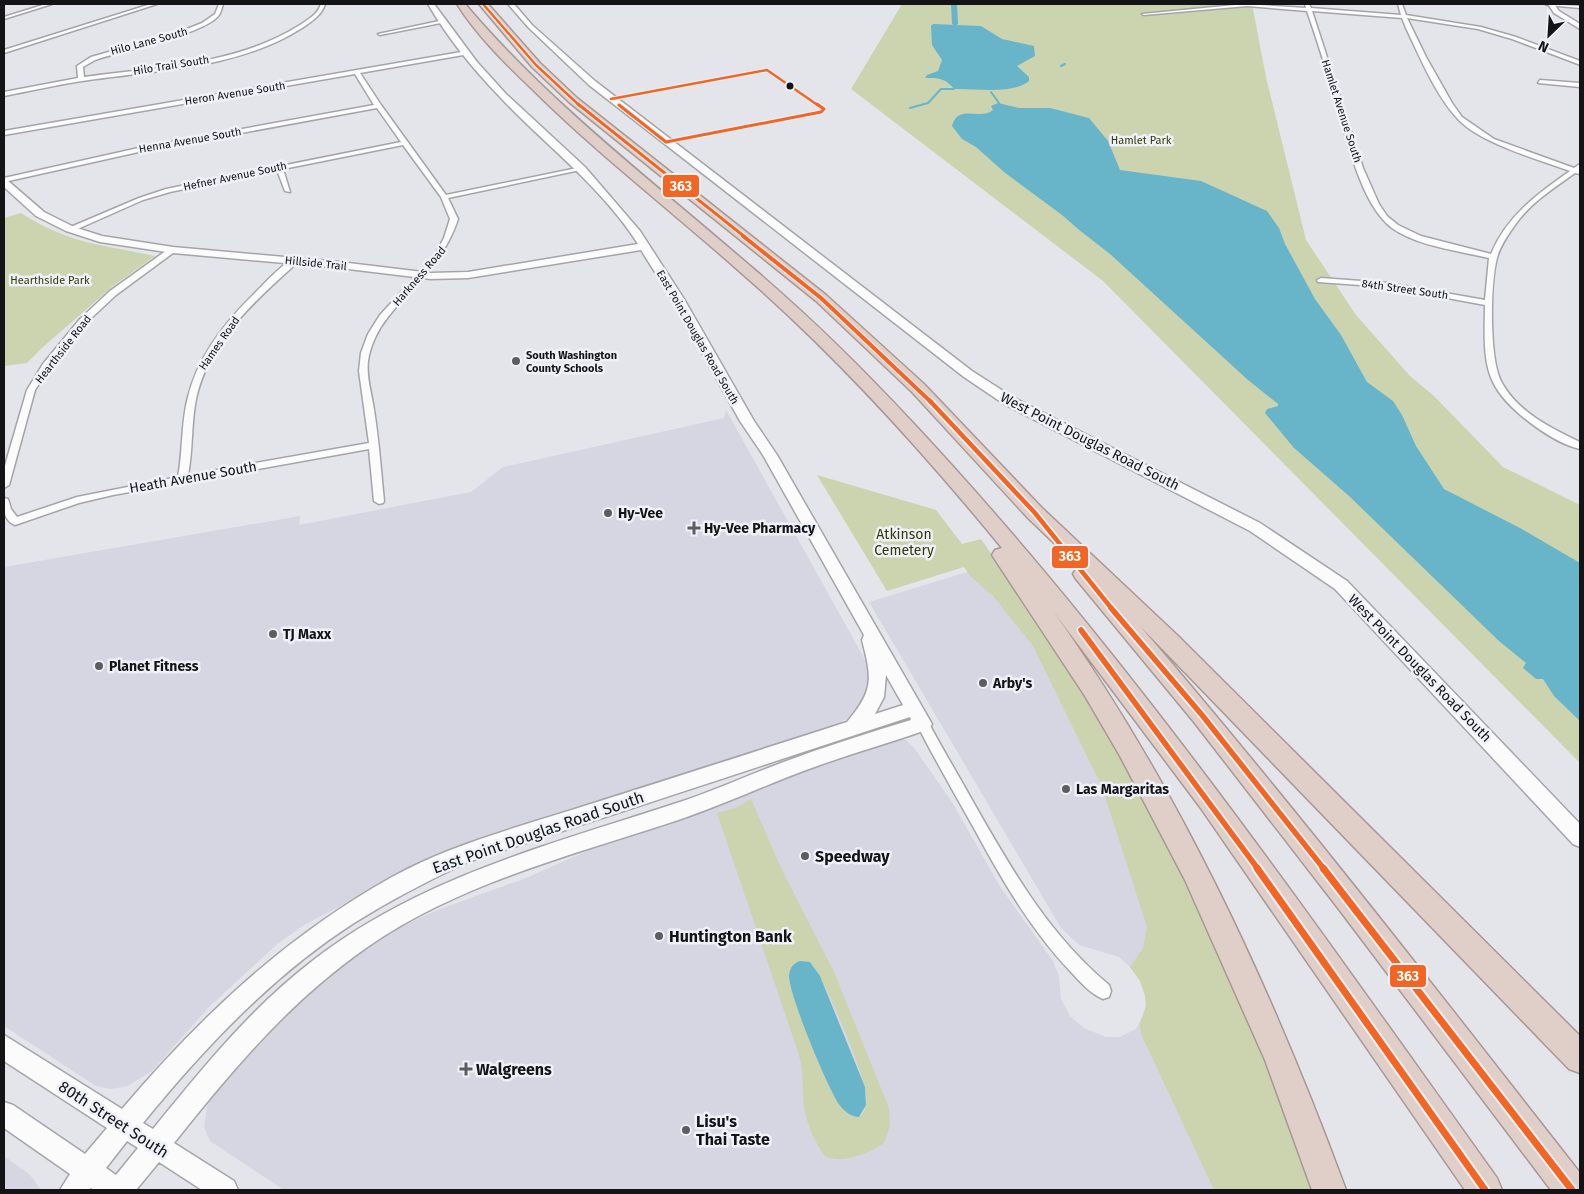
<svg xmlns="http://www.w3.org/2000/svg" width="1584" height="1194" font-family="'Fira Sans',sans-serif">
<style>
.built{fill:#d5d6e1}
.green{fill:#cbd4af;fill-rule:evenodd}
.water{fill:#68b5ca}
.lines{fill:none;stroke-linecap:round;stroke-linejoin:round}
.stream{stroke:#68b5ca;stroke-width:2}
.canal{fill:#68b5ca;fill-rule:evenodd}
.street-casing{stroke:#a5a5a9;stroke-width:3}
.secondary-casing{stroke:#a5a5a9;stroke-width:3}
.highway-casing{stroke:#a89893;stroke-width:3}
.street{fill:#fbfbfc;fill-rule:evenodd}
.secondary{fill:#fbfbfc;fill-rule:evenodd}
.highway{fill:#dfcfc8;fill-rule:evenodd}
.bus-1-far5-casing{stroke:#eff1f9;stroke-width:4.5}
.bus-1-far4-casing{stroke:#eff1f9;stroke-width:5}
.bus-1-far3-casing{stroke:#eff1f9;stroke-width:6}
.bus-1-far2-casing{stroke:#eff1f9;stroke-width:8}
.bus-1-far1-casing{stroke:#eff1f9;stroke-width:9}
.bus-1-casing{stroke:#eff1f9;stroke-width:11}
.bus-1-far5{stroke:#f26522;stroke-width:2.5}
.bus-1-far4{stroke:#f26522;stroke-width:3}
.bus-1-far3{stroke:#f26522;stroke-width:4}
.bus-1-far2{stroke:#f26522;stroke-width:4.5}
.bus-1-far1{stroke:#f26522;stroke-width:5.5}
.bus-1{stroke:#f26522;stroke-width:7}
.bus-dot{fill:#141417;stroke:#eff1f9;stroke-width:2}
.poi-dot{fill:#5d5d61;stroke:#eff1f9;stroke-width:2}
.labels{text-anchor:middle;stroke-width:5;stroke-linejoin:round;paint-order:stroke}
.far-street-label{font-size:11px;fill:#141417;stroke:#eff1f9}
.far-park-label{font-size:11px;fill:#323b00;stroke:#eff1f9}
.far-poi-label{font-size:11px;font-weight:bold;fill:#141417;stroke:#eff1f9;text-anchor:start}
.street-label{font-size:14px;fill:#141417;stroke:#eff1f9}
.poi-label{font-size:14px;font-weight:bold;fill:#141417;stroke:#eff1f9;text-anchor:start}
.park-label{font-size:14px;fill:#323b00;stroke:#eff1f9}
.near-street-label{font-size:16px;fill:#141417;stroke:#eff1f9}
.near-poi-label{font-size:16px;font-weight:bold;fill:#141417;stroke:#eff1f9;text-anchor:start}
.line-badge{stroke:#eff1f9;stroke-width:2}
.badge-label{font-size:14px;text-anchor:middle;font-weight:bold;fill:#fff}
</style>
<rect width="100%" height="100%" fill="#e4e5ea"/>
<!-- built -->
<g class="built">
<path d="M726,410l142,255 2,7 -1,23 -18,22 -18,9 -251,81 -192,73 -86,45 -29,21 -65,60 -58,65 -24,15 -17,3 -15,-3 -92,-60v-459l296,-51 -1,9 172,-33 32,-25 221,-49z"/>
<path d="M987,566l122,206 162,418h-987l-74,-49 -6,-14 3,-20 3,-10 33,-42 74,-71 51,-39 41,-22 31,-14 86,-31 68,-30 122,-41 98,-40 86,-28 6,1 9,9 37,53 49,86 52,73 6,15 2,23 9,17 14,12 22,9h14l16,-8 7,-13 3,-11 -1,-13 -6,-14 -9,-11 -11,-10 -40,-12 -18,-17 -192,-326z"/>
<path d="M4,1156l26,19 11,15h-37z"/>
</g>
<!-- green -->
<g class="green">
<path d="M902,4h350l14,73 40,163 50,75 54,61 24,20 69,71 77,38v258l-477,-482 -252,-192z"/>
<path d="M21,213c46,30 82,32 134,43l-42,30 -70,61 -16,16 -23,3v-148z"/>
<path d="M817,475l119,35 26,34 19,-5c46,66 93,132 132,203 80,143 148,293 199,448h-98l-73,-156 -1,-10 6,-19 -1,-9 -5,-15 -10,-14 13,-19 4,-21 -45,-140 -69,-141 -40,-50 -22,-19 -7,-10 -77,24z"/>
<path d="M751,799l31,71 52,102 55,136 1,18 -6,17c-15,10 -42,22 -59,13 -10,-13 -19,-34 -21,-50 -2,-17 0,-34 -5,-51l-82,-242 19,-5zM810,962c14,13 54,112 56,132 1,8 0,16 -5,22l-12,-1 -15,-19 -39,-95 -6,-24 2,-9 5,-5z"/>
</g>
<!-- water -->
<g class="water">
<path d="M933,24l48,2 21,13 32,7 1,10 -18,10 12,11v4c-17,14 -54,7 -75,8 -9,-11 -15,-11 -29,-11l2,-3 11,-4 4,-11 -10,-15 -1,-19z"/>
<path d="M998,103l21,5h31l39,10 19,23 12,29 81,11 66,30 12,17 6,16 30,55 26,36 26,47 26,19 9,14 14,31 28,43 76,39 60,35v158l-26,-25 -11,-17h-7l-13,-11 3,-5 -27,-22 -150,-145 -55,-48 -29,-35 2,-4 11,-3v-2l-30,-24 -138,-126 -32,-25 -16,-14 -58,-43 -28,-25 -14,-8 -10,-13c6,-23 28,-5 41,-16l-2,-4z"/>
<path d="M800,961l10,1 10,14 45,111 1,18 -7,12c-9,0 -16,-7 -21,-14 -11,-17 -50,-110 -49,-128 1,-8 5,-12 11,-14z"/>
</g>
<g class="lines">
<!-- stream -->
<g class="stream">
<path d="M1061,66l4,-2"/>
<path d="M991,92l8,11"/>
<path d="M910,108l18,-5 13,-14h13"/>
</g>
<!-- canal -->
<path class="canal" d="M951,4h6l1,20 -3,2 -3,-2z"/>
<!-- street casing -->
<g class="street-casing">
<g id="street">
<path d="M46,4h6l-48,15v-2z"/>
<path d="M151,4h6l-153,49v-3z"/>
<path d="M219,4h4c-1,3 -2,8 -4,11 -13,19 -99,36 -124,45l-12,7 1,10c72,-10 153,-12 216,-52 9,-6 18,-11 21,-21h4c-3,11 -14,18 -23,24 -64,41 -147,42 -220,53 -26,4 -52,10 -78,15v-4l74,-14 -1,-12 14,-9 91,-26 20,-8 13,-9z"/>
<path d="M1245,4l61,4 -1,-4h4l2,4 90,7 -3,-11h4l4,11 75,12 35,10 64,24v4l-2,-1 -66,-25 -34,-10 -71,-11 19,39 26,46 10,14 32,22 80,29 6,-4v10l-5,-1c-21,15 -45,30 -60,52 -7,10 -15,21 -18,33 -7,26 -8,103 5,125 16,29 50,46 78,59v7c-28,-6 -75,-41 -87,-67 -11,-22 -8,-54 -8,-77l-97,-18 -70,-5 -1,-2 4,-2 67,5 97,17 4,-42c-30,-7 -72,-12 -97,-30 -32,-24 -46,-93 -57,-130 -9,-29 -18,-58 -28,-87l-60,-5 -103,9 -2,-1zM1312,11l90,7 4,10c14,29 29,66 51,90 22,25 80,41 113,53 -33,23 -63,45 -79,83l-70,-18 -23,-11 -11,-9 -8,-12 -16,-36z"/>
<path d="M1545,4l35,2v2l-33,-3z"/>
<path d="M444,20l2,2 -66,13 -2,-1z"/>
<path d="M467,51l2,3 -109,19 21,32 65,90 136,-28 3,2 -137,29 10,21c-15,45 -43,63 -70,98 -10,12 -18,29 -20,44 -2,16 4,34 6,49 5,31 7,61 10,91l-1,2 -4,1 -5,-3 -5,-52 -256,46 -34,8 -64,22c-12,-5 -11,-16 -11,-27l4,1 3,10 6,8 60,-20 101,-20c5,-26 3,-54 10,-80 10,-41 37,-75 67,-104 10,-10 28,-30 40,-35l4,2 -1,2c-42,38 -89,78 -102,137 -5,25 -3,51 -8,76l181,-32 -10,-72 2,-18 7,-19 12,-19 55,-60 9,-17 6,-19 -9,-22 -38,-52 -120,24 7,23 -5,-1 -8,-21 -107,22 -27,8 -70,31 -7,-2 73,-31 27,-9 235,-47 -24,-34 -234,43 -139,31v-4l139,-31 231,-42 -19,-31 -351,61v-4z"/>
<path d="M1540,80l40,3v4l-42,-4z"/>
<path d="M170,248l7,2 -61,45 -30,28 -36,44 -15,23 -26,95 -5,3v-19l23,-79 16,-26 37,-45 30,-28z"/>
<path d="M923,719l4,1c16,30 33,58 49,87 37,65 74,129 133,178l2,6 -2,6 -6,2c-12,-5 -23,-17 -32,-27 -40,-42 -69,-92 -96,-142 -17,-30 -34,-60 -50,-90l-8,-16 2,-4z"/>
</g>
</g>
<!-- secondary casing -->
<g class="secondary-casing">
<g id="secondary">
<path d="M428,4h6l43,58 29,32 79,73 55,64 44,68 70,122 23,34 155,269 -3,5c-36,13 -73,23 -109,36 -46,16 -90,37 -136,53 -107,36 -224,64 -318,130 -76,53 -134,122 -192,195l60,38 4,9h-36l-43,-28 -23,28h-42l-3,-2 -2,2h-29l10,-16 -66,-46v-26l9,3 72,49 22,-26 -103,-67v-26l118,74c79,-93 163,-172 270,-232 58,-32 123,-49 186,-69 89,-28 179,-57 269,-86 27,-32 25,-43 15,-82l2,-5 -101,-180 -23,-34 -68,-122 -31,-49 -173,28 -37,1 -91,-11 -167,-15 -73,-11 -34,-11 -30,-15 -32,-29v-8l3,1 37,32 30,15 28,9 71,11 167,15 91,11 37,-1 170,-28c-37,-58 -92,-98 -138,-147 -27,-28 -53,-60 -72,-93zM886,675l17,30 -28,9 9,-17zM910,717l1,3c-44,13 -87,27 -130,43 -32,12 -63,26 -95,37 -130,43 -265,76 -375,162 -61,47 -110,108 -158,167l-10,-6c61,-75 130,-148 211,-200 37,-23 75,-43 114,-61zM127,1141l11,7 -22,27 -10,-7z"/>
<path d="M508,4h6l18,21 63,56 377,290 42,27 246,125 87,58 233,243v23l-7,-3 -238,-255 -85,-58 -246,-127 -40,-27 -375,-292 -61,-58z"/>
<path d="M1548,4h6l5,7 21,13v5l-26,-16z"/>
</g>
</g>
<!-- highway casing -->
<g class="highway-casing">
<g id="highway">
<path d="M457,4h8c84,99 186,176 284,261 58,49 113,103 165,159 217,232 398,496 583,754l5,12h-37l-265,-383 -147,-196c126,177 218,376 293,579h-34l-47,-130 -80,-180 -65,-124 -35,-60 -93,-141 3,-5 7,-2c-81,-99 -168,-195 -264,-278 -70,-62 -144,-119 -210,-185 -25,-24 -53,-52 -71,-81z"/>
<path d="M479,4h9l52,59 37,35 249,197 98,89 118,124 135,127 403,401v37l-11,-4 -429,-443c153,178 296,363 440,547v17h-29l-213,-282 -144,-186 -118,-143 -3,-5 3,-5 4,-1 -52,-50 -116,-126 -96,-91 -247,-199 -37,-35z"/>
</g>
</g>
<!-- street -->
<use href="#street" class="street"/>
<!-- secondary -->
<use href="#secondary" class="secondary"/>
<!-- highway -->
<use href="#highway" class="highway"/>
<!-- bus-1-far5 casing -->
<g class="bus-1-far5-casing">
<g id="bus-1-far5">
<path d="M483,4l53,61 44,41"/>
<path d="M611,99l156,-29 52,36"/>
</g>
</g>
<!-- bus-1-far4 casing -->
<g class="bus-1-far4-casing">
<g id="bus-1-far4">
<path d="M578,104l167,133"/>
<path d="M619,105l47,37 155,-30 3,-3 -7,-5"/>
</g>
</g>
<!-- bus-1-far3 casing -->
<g class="bus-1-far3-casing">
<path id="bus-1-far3" d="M743,236l78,62 110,104"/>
</g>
<!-- bus-1-far2 casing -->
<g class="bus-1-far2-casing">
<path id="bus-1-far2" d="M930,401l105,112 77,96"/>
</g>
<!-- bus-1-far1 casing -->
<g class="bus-1-far1-casing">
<g id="bus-1-far1">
<path d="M1111,608l91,107 122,154"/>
<path d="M1081,630l177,239"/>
</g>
</g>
<!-- bus-1 casing -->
<g class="bus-1-casing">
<g id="bus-1">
<path d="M1257,868l228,322"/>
<path d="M1323,868l249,322"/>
</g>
</g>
<!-- bus-1-far5 -->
<use href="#bus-1-far5" class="bus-1-far5"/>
<!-- bus-1-far4 -->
<use href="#bus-1-far4" class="bus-1-far4"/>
<!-- bus-1-far3 -->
<use href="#bus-1-far3" class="bus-1-far3"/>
<!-- bus-1-far2 -->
<use href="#bus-1-far2" class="bus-1-far2"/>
<!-- bus-1-far1 -->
<use href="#bus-1-far1" class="bus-1-far1"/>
<!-- bus-1 -->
<use href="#bus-1" class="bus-1"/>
</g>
<!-- markers -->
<circle class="bus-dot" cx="790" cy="86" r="4.5"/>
<g class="poi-dot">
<circle cx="516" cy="361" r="5"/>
<circle cx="608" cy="513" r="5"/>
<path d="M691.5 520.5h5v5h5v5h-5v5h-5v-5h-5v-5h5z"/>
<circle cx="273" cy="634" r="5"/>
<circle cx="99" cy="666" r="5"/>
<circle cx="983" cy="683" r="5"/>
<circle cx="1066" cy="789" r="5"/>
<circle cx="805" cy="856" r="5"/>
<circle cx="659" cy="936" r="5"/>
<path d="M463.5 1061.5h5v5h5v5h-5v5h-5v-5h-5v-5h5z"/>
<circle cx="686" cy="1130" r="5"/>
</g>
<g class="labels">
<!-- far-street labels -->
<g class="far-street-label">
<text transform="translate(149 41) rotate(-15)" y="4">Hilo Lane South</text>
<text transform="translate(171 65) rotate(-9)" y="4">Hilo Trail South</text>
<text transform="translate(235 93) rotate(-9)" y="4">Heron Avenue South</text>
<text transform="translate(1342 111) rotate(72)" y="4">Hamlet Avenue South</text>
<text transform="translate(190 140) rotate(-10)" y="4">Henna Avenue South</text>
<text transform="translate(235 176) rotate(-12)" y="4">Hefner Avenue South</text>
<text transform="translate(316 263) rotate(6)" y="4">Hillside Trail</text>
<text transform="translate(419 276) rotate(-49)" y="4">Harkness Road</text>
<text transform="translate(1405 289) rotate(8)" y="4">84th Street South</text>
<text transform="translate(698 337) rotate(60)" y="4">East Point Douglas Road South</text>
<text transform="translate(219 343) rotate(-55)" y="4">Hames Road</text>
<text transform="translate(63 349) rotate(-52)" y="4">Hearthside Road</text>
</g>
<!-- far-park labels -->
<g class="far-park-label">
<text x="1141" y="144">Hamlet Park</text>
<text x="50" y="284">Hearthside Park</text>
</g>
<!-- far-poi labels -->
<g class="far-poi-label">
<text x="526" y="359">South Washington<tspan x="526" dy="13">County Schools</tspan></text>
</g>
<!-- street labels -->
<g class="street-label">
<text transform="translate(1090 441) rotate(27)" y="5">West Point Douglas Road South</text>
<text transform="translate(193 477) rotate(-10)" y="5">Heath Avenue South</text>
<text transform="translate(1420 668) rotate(46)" y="5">West Point Douglas Road South</text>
</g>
<!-- poi labels -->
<g class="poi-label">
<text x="618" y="518">Hy-Vee</text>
<text x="704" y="533">Hy-Vee Pharmacy</text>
<text x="283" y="639">TJ Maxx</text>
<text x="109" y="671">Planet Fitness</text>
<text x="993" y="688">Arby's</text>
<text x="1076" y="794">Las Margaritas</text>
</g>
<!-- park labels -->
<g class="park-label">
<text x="904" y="539">Atkinson<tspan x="904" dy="16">Cemetery</tspan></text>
</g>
<!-- near-street labels -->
<g class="near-street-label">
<text transform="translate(538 832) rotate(-19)" y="6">East Point Douglas Road South</text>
<text transform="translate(114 1119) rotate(33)" y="6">80th Street South</text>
</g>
<!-- near-poi labels -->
<g class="near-poi-label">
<text x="815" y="862">Speedway</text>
<text x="669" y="942">Huntington Bank</text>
<text x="476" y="1075">Walgreens</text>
<text x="696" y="1127">Lisu's<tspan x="696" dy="18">Thai Taste</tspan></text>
</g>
</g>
<g class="line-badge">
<rect x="662" y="174" width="38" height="24" rx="5" fill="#f26522"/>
<rect x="1051" y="545" width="38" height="24" rx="5" fill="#f26522"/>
<rect x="1389" y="964" width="38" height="24" rx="5" fill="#f26522"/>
</g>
<g class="badge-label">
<text x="681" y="191">363</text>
<text x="1070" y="561">363</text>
<text x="1408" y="981">363</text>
</g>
<!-- border -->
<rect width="1584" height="1194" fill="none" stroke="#141417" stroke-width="10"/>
<!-- north arrow -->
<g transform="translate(1549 35) rotate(205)" stroke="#eff1f9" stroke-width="4" paint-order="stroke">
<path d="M0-4L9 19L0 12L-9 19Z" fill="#141417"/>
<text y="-8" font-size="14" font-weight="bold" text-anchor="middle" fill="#141417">N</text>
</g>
</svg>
